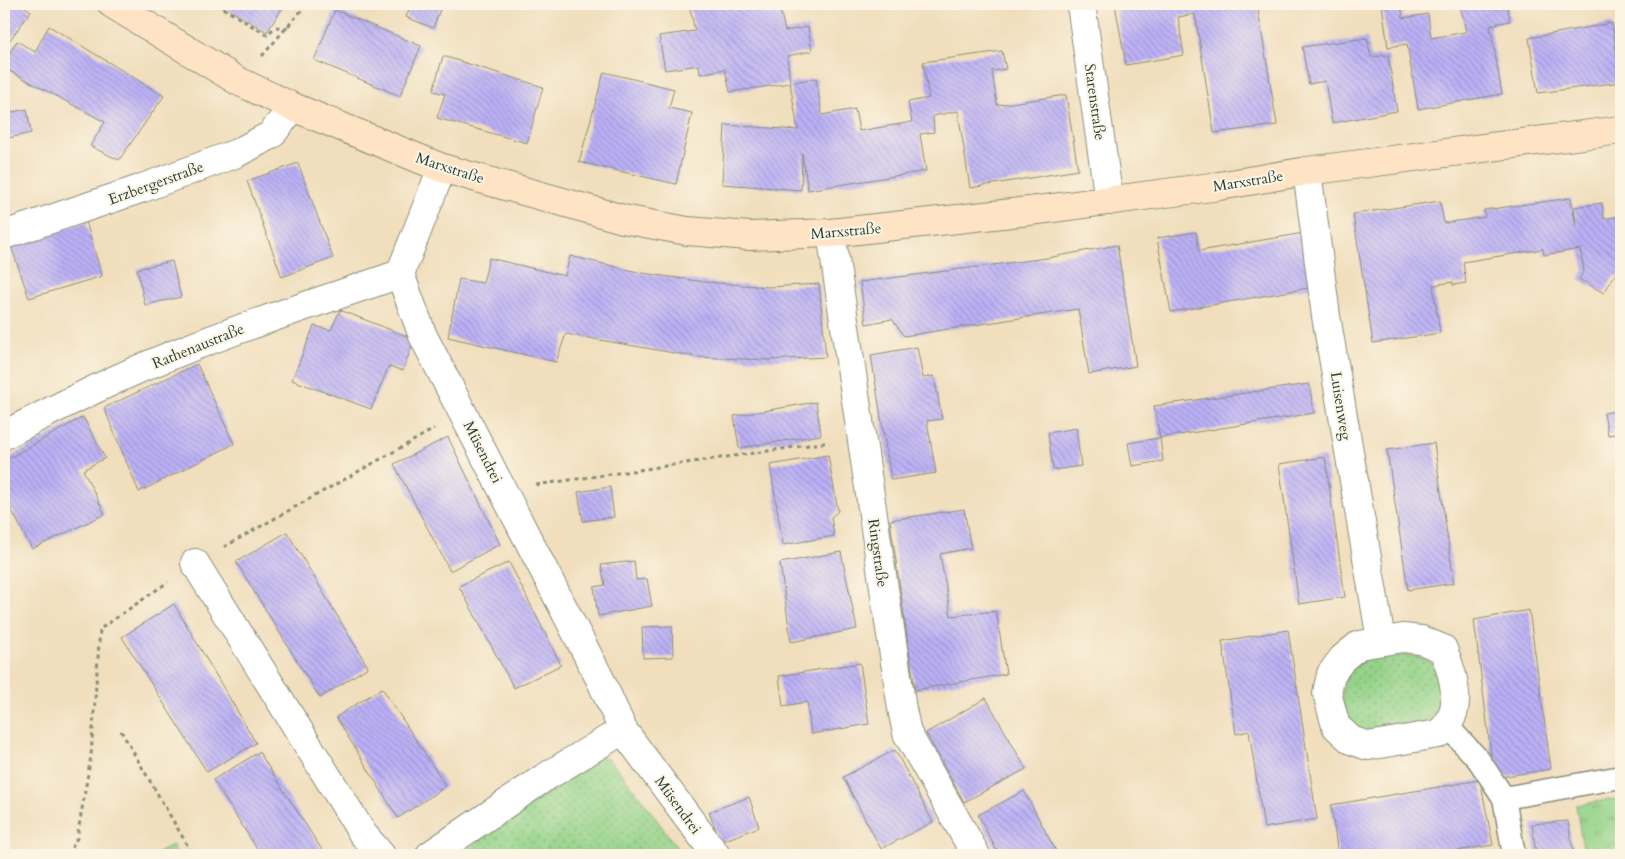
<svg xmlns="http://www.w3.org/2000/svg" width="1625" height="859" font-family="Cardo,serif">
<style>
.grass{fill:url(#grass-dots);stroke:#5a885e}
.park{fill:url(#park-tufts);stroke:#5a885e}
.building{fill:url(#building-back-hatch)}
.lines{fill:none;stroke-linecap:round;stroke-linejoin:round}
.lane-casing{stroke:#888e78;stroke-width:25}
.street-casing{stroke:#888e78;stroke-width:30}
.secondary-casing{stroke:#888e78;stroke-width:30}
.path{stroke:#888e78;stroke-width:3;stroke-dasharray:4 4;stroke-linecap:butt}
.lane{stroke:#fff;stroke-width:22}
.street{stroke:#fff;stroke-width:28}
.secondary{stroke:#fee4c5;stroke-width:28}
.labels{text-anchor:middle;stroke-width:4;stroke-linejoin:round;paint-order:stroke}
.street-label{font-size:15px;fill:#1f3d34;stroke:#fcf5e5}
</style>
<defs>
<pattern id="grass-dots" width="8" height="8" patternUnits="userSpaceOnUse" patternTransform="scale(1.25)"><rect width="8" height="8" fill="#94d389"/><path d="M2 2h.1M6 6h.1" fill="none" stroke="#78ac71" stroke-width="1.8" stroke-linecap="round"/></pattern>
<pattern id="park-tufts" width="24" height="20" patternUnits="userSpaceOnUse" patternTransform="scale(1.25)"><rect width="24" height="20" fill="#94d389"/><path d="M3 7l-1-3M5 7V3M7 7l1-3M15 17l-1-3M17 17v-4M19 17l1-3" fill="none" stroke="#78ac71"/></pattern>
<pattern id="building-back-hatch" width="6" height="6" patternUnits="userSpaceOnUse" patternTransform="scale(1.25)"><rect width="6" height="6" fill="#bcb1f7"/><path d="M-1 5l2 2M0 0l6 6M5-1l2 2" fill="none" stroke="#9891c9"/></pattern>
</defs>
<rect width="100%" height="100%" fill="#fcf5e5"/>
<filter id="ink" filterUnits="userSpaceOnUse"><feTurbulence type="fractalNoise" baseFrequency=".02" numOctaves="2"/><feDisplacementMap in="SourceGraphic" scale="10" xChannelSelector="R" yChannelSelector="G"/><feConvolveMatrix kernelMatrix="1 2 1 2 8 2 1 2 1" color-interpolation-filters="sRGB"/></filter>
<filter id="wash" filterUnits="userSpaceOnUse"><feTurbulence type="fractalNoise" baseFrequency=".0096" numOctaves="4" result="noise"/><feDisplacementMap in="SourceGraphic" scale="20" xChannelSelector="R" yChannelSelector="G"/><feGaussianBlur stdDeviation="1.12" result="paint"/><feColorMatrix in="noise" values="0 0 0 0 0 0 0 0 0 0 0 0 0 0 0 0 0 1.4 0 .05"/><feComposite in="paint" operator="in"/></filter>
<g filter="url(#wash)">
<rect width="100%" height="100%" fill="#f0debc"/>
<!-- grass -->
<g class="grass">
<path d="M1388,655c15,0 39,-2 48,14 4,8 4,23 5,32l-13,21c-19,4 -45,15 -64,9 -26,-8 -28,-50 -9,-65 9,-8 21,-9 33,-11z"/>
<path d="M603,757c14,3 67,82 79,98h-224l139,-96z"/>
</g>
<!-- park -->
<g class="park">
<path d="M1621,798v57h-37l-8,-50z"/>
<path d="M172,845l6,10h-23z"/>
</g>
<g id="blocks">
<!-- building -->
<g class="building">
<path d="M4,4h16l11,7 -27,37z"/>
<path d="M219,4h66l-18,28z"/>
<path d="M411,4h21l9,3 -8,21 -27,-11z"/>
<path d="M689,4h90l6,27 23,-4 4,24 -25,5 3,27 26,-5 6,37 33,-6 4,22 53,-9 -4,-20 21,-4 -6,-36 79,-11 4,18 -14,2 5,34 69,-10 12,75 -108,18 -12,-77 -25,5 1,16 -14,2 6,37 -118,19 -6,-37 -1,37 -79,-6 3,-59 73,5 -8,-47 -60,9 -5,-23 -25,5 -1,-9 -34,5 -6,-34 36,-5z"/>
<path d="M1115,4h142l20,121 -63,8 -19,-119 -17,3 6,38 -58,10z"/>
<path d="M1401,4l2,14 25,-4 3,24 35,-6 -6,-28h47l3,17 -20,4 12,69 -84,15 -11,-65 -19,3 -6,-42z"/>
<path d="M335,10l86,36 -21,50 -86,-36z"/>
<path d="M1612,23l9,59 -83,11 -9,-55z"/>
<path d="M49,26l115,70 -45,64 -29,-14 15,-24 -101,-54v-6l13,-21 18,11z"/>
<path d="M1367,38l4,19 17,-2 9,56 -65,12 -7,-42 -16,3 -7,-37z"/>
<path d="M443,56l100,31 -16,56 -90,-25 8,-24 -12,-3z"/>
<path d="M604,72l70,17 -5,19 23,5 -16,71 -97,-22z"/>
<path d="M27,109l4,24 -27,6v-25z"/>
<path d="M298,163l35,95 -51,19 -35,-96z"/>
<path d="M1571,198l5,29 -2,-20 28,-4 2,16 17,-3v59l-7,1 -10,17 -25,-14 5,-9 -4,-21 -36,6 -1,-6 -80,13 3,21 -13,2v-3l-20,3 7,48 -67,10 -20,-129 87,-13 4,22 41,-6 -1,-7z"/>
<path d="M86,222l16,54 -73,22 -18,-52z"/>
<path d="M1196,232l3,19 105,-18 10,54 -143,25 -14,-74z"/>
<path d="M1117,245l19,121 -47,8 -11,-65 -174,27 -12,-17 -26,5 -6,-42 187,-24z"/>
<path d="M570,256l72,17 63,9 64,5 50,-3 7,73 -58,3 -71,-3 -131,-23 -10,28 -108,-25 11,-58 24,4 6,-25 76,18z"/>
<path d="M172,261l9,36 -36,8 -8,-36z"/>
<path d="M340,310l74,29 -11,32 -14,-5 -18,43 -79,-29 22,-54 17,4z"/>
<path d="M917,347l6,31 11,-2 8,43 -15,2 9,52 -45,7 -20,-125z"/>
<path d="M197,364l37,80 -95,48 -35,-84z"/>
<path d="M1309,384l5,29 -154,25 -6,-32z"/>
<path d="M816,402l5,33 -82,13 -5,-32z"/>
<path d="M1621,410v23l-13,2 -4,-22z"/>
<path d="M83,417l22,41 -22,12 22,44 -73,35 -22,-42 -6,4v-50z"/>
<path d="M1076,428l5,38 -28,4 -5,-37z"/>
<path d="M448,437l52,107 -50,27 -56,-107z"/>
<path d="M1160,438l3,23 -31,5 -4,-23z"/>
<path d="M1434,443l20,140 -46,7 -21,-140z"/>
<path d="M828,455l10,56 -7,6 3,19 -51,9 -13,-80z"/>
<path d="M1325,457l20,140 -46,7 -20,-140z"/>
<path d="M610,487l4,30 -31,4 -5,-29z"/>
<path d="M964,509l7,39 -31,6 11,62 45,-5 10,63 -91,16 -25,-170z"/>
<path d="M287,532l81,135 -48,31 -84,-136z"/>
<path d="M841,552l16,77 -66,13 -11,-79z"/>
<path d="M634,561l2,19 11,-1 5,27 -54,10 -4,-29 11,-2 -4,-20z"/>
<path d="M509,562l52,103 -47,23 -55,-102z"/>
<path d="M174,604l82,139 -49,29 -85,-135z"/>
<path d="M1529,610l22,159 -57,9 -20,-158z"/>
<path d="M672,626l1,31 -30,1 -1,-31z"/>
<path d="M1288,630l29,189 -53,9 -15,-97 -13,3 -14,-93z"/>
<path d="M860,663l9,61 -58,10 -4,-32 -24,4 -4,-30z"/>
<path d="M382,688l64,98 -48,32 -62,-101z"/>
<path d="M986,698l40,71 -62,33 -38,-69z"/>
<path d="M895,750l38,72 -52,27 -38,-72z"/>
<path d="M259,752l63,98 -9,5h-52l-48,-75z"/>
<path d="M1480,780l13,65 -61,10h-94l-7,-50z"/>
<path d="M1024,791l34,64h-59l-21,-40z"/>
<path d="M749,797l10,30 -39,15 -11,-30z"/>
<path d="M1568,821l6,34h-38l-4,-31z"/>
<path d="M951,850l3,5h-13z"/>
</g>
</g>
</g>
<g filter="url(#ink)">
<use href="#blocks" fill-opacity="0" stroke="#888e78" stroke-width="1"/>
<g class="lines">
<!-- lane casing -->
<g class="lane-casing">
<g id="lane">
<path d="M1448,727l30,32 26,39 10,57"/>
<path d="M1504,798l117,-21"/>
</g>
</g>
<!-- street casing -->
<g class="street-casing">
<g id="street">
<path d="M1081,4l28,197"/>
<path d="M442,168l-42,106 23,62 177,343 23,51 93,125"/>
<path d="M1307,171l19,145 55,324"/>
<path d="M831,233l71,476 5,24 69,122"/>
<path d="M4,235l136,-46 97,-36 34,-18 22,-28"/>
<path d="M4,435c58,-30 117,-60 178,-84 72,-29 145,-52 218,-77"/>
<path d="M195,563l168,271 18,21"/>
<path d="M1403,638l18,2 22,9c11,27 23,64 -5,85l-70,12 -17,-6 -15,-14 -9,-33 4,-19 12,-16 16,-13z"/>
<path d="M430,855l114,-77 79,-48"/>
</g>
</g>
<!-- secondary casing -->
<g class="secondary-casing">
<path id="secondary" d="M112,4l126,77 55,26 149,61 181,51 64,12 62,5 82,-3 207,-23 181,-24 88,-15 314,-41"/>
</g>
<!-- path -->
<g class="path">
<path d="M216,4l51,31 8,-8 13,1"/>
<path d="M262,56l45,-52"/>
<path d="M536,485l293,-43"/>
<path d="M224,547l210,-118"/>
<path d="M121,731l72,124"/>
<path d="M68,855l9,-17 14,-82 9,-127 68,-47"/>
</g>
<!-- lane -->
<use href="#lane" class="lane"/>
<!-- street -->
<use href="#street" class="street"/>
<!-- secondary -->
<use href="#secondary" class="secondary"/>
</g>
</g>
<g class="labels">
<!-- street labels -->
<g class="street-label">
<text transform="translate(1095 102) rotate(82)" y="5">Starenstraße</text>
<text transform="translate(450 168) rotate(18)" y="5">Marxstraße</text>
<text transform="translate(1248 181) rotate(-9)" y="5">Marxstraße</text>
<text transform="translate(156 183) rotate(-20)" y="5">Erzbergerstraße</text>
<text transform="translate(846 231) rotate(-5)" y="5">Marxstraße</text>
<text transform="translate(198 346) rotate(-22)" y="5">Rathenaustraße</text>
<text transform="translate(1341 406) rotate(81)" y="5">Luisenweg</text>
<text transform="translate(483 452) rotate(63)" y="5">Müsendrei</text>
<text transform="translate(878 553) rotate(82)" y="5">Ringstraße</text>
<text transform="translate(678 805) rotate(54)" y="5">Müsendrei</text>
</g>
</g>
<!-- margin -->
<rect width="1625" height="859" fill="none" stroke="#fcf5e5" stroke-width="20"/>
</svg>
